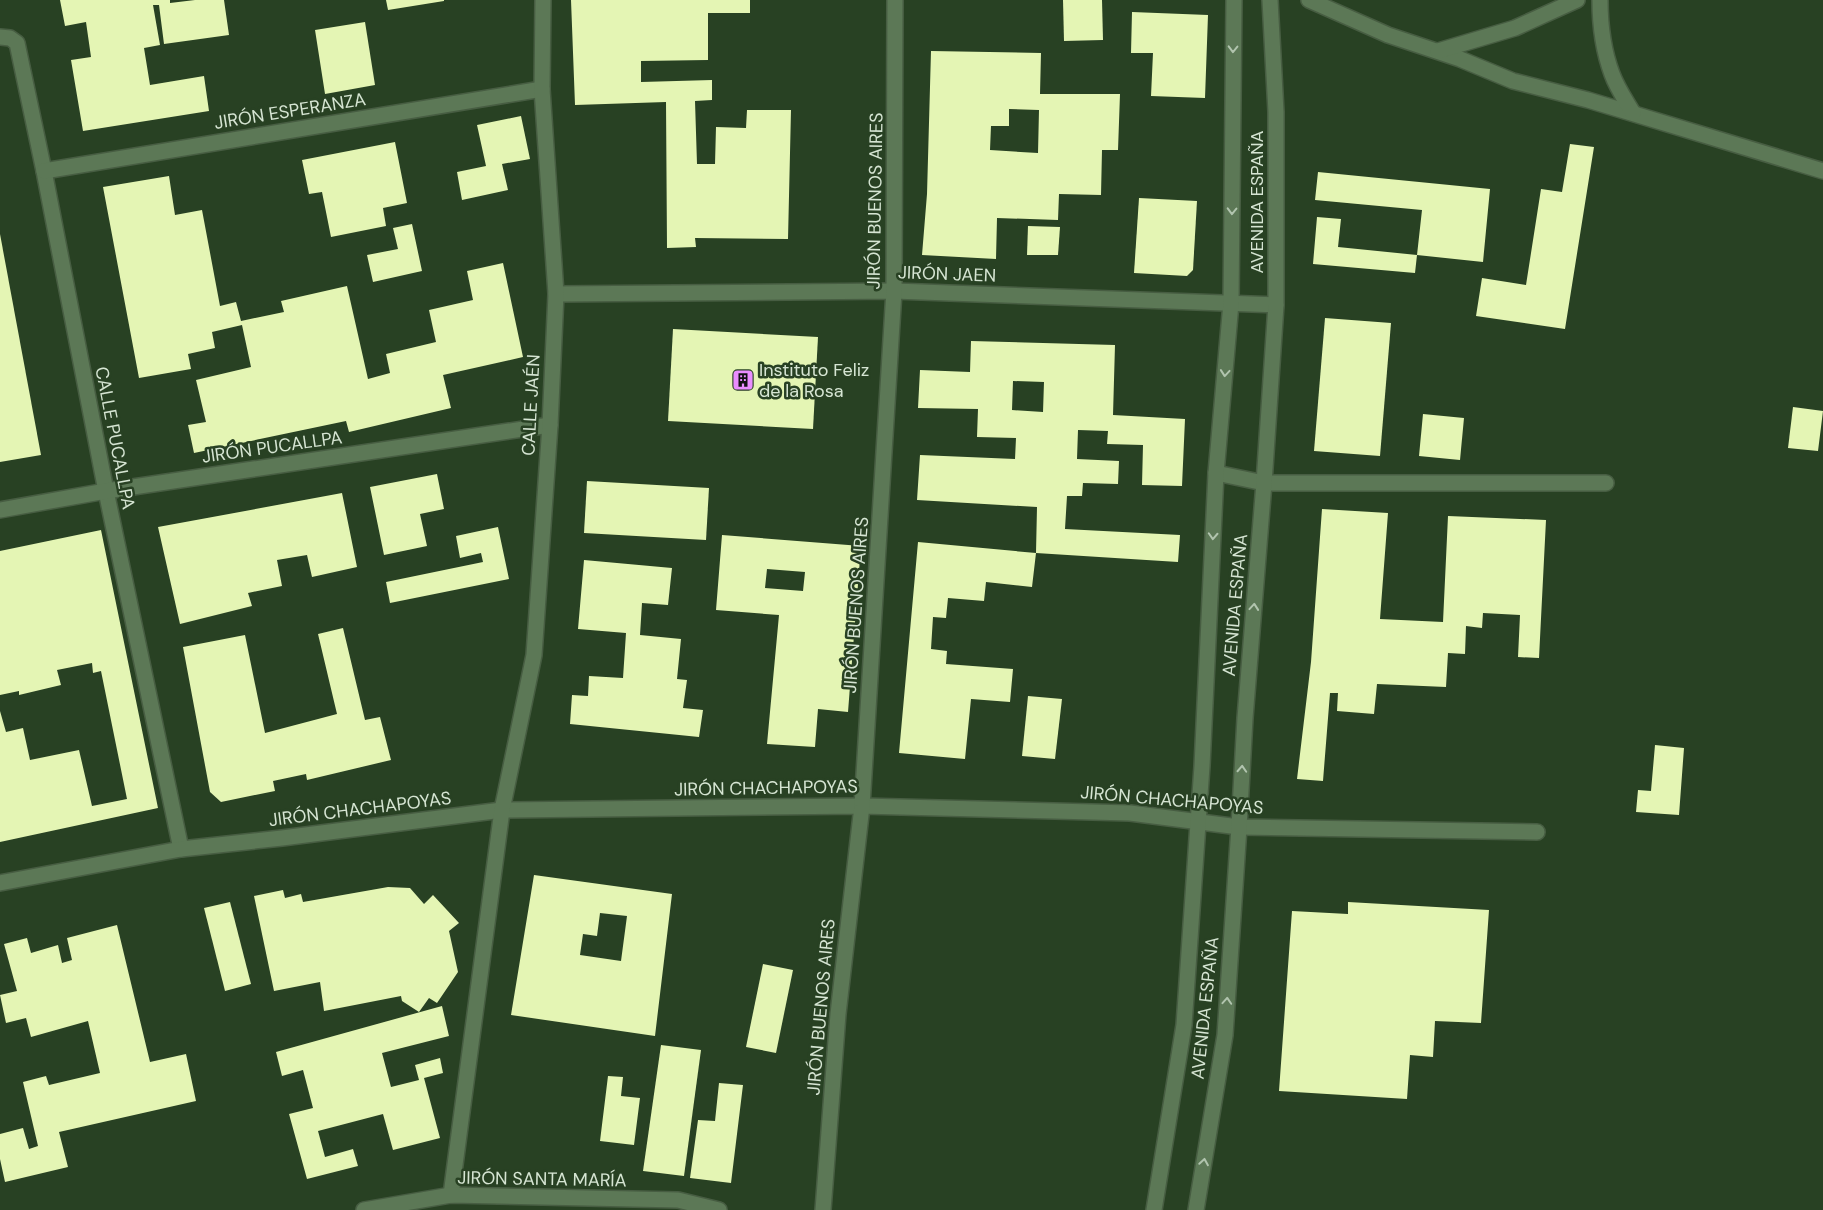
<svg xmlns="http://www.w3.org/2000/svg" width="1823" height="1210" font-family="'DM Sans',sans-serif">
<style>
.building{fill:#e4f5b4;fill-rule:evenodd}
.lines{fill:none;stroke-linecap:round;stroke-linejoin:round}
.minor-casing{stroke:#475d42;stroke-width:18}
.minor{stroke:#5c7856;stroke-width:15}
.oneway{stroke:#b1c4ae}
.labels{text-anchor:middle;stroke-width:5;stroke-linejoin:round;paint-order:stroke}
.street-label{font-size:18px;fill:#d6e5d3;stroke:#284123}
.poi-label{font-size:18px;fill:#d6e5d3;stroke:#284123;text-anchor:start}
</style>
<rect width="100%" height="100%" fill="#284123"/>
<!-- building -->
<g class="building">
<path d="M60,0h110v3l25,-3h29l5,35 -65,9 -5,-39h-6l7,40 -16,3 6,37 54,-9 5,35 -126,20 -12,-71 20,-3 -5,-35 -21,4z"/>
<path d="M386,0h58v1l-56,9z"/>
<path d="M571,0h179v13h-42v47l-67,1v21l71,-2v20l-17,1 2,63h18l1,-37 30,1 1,-18h44l-3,129 -93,-1 1,9 -29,1 -1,-146 -91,3z"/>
<path d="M1063,0h39l1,40 -39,1z"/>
<path d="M1132,12l76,3 -3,83 -54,-2 2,-43h-22z"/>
<path d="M365,22l10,63 -50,9 -10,-64z"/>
<path d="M931,51l110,2 -1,41h80l-2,56h-16l-1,45 -42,-1 -1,26 -61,-2 -1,41 -74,-4 5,-61zM1009,109l30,1 -1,43 -48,-3 1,-24h18z"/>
<path d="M521,116l9,43 -28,5 6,26 -46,10 -5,-28 29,-6 -9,-41z"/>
<path d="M395,142l12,61 -24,5 3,18 -55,11 -9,-45 -13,2 -7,-34z"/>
<path d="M1570,144l24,3 -29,182 -89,-13 6,-38 44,7 15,-96 21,3z"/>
<path d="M1318,172l172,17 -7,73 -66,-7 5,-45 -107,-10z"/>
<path d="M169,176l6,39 27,-5 18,96 16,-4 5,19 43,-9 -3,-11 66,-15 21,93 22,-6 -4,-19 50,-12 -7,-32 44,-10 -6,-29 36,-8 20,94 -80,18 8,33 -102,24 -3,-11 -152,32 -6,-28 18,-3 -10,-42 55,-13 -9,-42 -30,7 3,16 -27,6 3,15 -52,9 -36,-191z"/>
<path d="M1139,198l58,3 -4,69 -6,6 -53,-3z"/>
<path d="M1317,217l24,2 -3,28 79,8 -2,18 -102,-9z"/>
<path d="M412,224l10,47 -49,11 -6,-27 31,-6 -5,-21z"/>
<path d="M1028,226l32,1 -2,28h-31z"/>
<path d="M0,234l41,221 -41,7z"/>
<path d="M1325,318l66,5 -11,133 -66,-5z"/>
<path d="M673,329l145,8 -5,92 -145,-8z"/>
<path d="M971,341l144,4 -2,70 72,4 -3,67 -40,-1 1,-40 -36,-1 1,-13 -30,-1 -1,29 42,2 -1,23 -35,-1 -1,13h-15l-2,33 115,6 -2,27 -142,-9 1,-46 -120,-7 3,-45 95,4 1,-21 -39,-1 1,-28 -60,-1 2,-38 50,2zM1013,381l31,1 -1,30 -31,-2z"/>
<path d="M1793,407l30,4 -5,40 -30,-3z"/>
<path d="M1423,414l41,4 -4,42 -41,-4z"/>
<path d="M437,474l7,35 -24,5 7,32 -43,9 -14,-68z"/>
<path d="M587,481l122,7 -3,52 -122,-7z"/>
<path d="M342,493l15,74 -45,10 -5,-22 -30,5 5,26 -34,7 4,13 -72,18 -22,-97z"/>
<path d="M1322,509l66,4 -8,106 63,3 5,-106 98,4 -7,138 -21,-1 2,-42 -37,-2 -1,15 -16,-2 -1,28 -17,-1 -2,34 -69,-3 -3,30 -37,-3 1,-18h-8l-7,88 -26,-2 14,-117z"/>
<path d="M498,527l11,52 -119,24 -4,-21 97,-20 -2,-9 -21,5 -4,-22z"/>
<path d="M101,530l57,278 -158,34v-131l6,21 17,-4 7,32 49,-10 13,56 35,-7 -26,-128 -8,2 -1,-10 -35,7 4,15 -42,10v-4l-19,4v-144z"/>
<path d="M722,535l139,11 -13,166 -30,-3 -3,38 -48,-3 12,-129 -63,-5zM767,569l38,3 -2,19 -38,-3z"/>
<path d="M918,542l118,11 -4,34 -46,-5 -2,19 -36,-3 -2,20 -13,-1 -2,32 16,2 -1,13 67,5 -3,33 -39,-3 -6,60 -66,-6z"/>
<path d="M584,560l88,8 -4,37 -26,-2 -2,32 41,4 -4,40 10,1 -4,28 20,2 -4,27 -129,-13 2,-29 16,1 1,-20 34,2 3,-45 -48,-4z"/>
<path d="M343,628l22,92 15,-3 11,43 -84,20 -1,-6 -33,7 2,10 -54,11 -11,-10 -27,-145 62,-12 20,98 72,-19 -19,-80z"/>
<path d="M1028,696l34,3 -7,60 -33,-3z"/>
<path d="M1655,745l29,3 -5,67 -43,-3 2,-22 13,1z"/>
<path d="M534,875l138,19 -17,142 -144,-21zM600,913l27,3 -6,45 -41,-6 3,-21 14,2z"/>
<path d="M388,887l22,1 14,16 9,-9 26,28 -10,8 9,41 -21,31 -8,-5 -10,14 -17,-11 -1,-5 -77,15 -4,-29 -46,9 -20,-95 29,-6 2,8 16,-4 2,8z"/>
<path d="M230,902l21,82 -26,7 -21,-83z"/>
<path d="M1348,902l141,8 -8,113 -46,-2 -2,36 -23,-2 -3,44 -128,-8 13,-180 56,3z"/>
<path d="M117,925l33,137 36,-8 10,47 -137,31 9,35 -63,15 -5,-23v-25l23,-6 6,21 9,-3 -15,-64 23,-6 3,9 51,-12 -12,-52 -57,16 -5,-19 -20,5 -6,-28 17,-4 -13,-47 23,-6 4,15 27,-8 4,18 10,-3 -5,-22z"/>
<path d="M763,964l30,6 -17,83 -30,-6z"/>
<path d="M442,1006l7,30 -67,17 9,34 28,-7 -4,-15 25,-7 3,15 -19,5 16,60 -47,12 -10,-36 -65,17 7,26 28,-8 5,17 -51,13 -18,-65 24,-6 -10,-38 -21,6 -6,-24z"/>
<path d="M661,1045l40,5 -17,126 -41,-5z"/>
<path d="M608,1076l15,1 -2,19 19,2 -6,47 -34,-4z"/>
<path d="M719,1083l24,2 -12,98 -41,-5 8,-58 17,1z"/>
</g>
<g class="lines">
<!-- minor casing -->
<g class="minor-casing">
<g id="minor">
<path d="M1309,0l79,35 72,24 53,22 75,19 235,71"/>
<path d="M1600,0c0,25 3,50 12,74 5,14 14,27 21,39"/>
<path d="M0,37l10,1 7,5 27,128 62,320 75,358"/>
<path d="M1438,51l77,-23 62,-28"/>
<path d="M44,171l498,-82"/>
<path d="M556,294l338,-3 382,14"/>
<path d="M1216,473l48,10h342"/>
<path d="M0,510l106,-19 444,-66"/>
<path d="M0,883l181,-34 101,-11 220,-28 360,-4 268,7 109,14 298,5"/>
<path d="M451,1195l51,-385 32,-155 16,-230 6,-131 -14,-205 1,-89"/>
<path d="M364,1210l87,-15 227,5 41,10"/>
<path d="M823,1210l15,-196 24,-208 32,-515 1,-291"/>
<path d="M1154,1210l30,-185 18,-259 14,-293 15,-170 3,-303"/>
<path d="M1196,1210l29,-175 14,-208 6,-109 19,-235 12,-178v-193l-6,-112"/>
</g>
</g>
<!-- minor -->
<use href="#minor" class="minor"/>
</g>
<!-- one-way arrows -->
<defs><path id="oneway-chevron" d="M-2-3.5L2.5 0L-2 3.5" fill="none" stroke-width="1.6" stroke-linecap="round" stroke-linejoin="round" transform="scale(1.25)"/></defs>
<g class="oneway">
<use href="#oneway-chevron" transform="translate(1233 49) rotate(91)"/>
<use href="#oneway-chevron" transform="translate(1232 211) rotate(91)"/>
<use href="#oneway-chevron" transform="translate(1225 373) rotate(95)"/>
<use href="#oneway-chevron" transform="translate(1213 536) rotate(93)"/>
<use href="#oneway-chevron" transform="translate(1254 607) rotate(-85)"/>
<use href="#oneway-chevron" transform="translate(1242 769) rotate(-87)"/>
<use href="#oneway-chevron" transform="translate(1227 1001) rotate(-86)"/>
<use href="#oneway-chevron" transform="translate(1204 1162) rotate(-81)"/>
</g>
<!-- icons -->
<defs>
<g id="building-square" transform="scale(1.125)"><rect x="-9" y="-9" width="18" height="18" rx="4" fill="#e98dfe" stroke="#284123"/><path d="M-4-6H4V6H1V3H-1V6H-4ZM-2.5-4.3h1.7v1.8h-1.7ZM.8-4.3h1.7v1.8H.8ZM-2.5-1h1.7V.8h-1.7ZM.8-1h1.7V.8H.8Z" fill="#111"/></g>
</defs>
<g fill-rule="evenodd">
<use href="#building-square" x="743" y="380"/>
</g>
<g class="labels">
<!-- street labels -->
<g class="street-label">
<text transform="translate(290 111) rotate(-9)" y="6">JIRÓN ESPERANZA</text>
<text transform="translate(875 201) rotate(-89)" y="6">JIRÓN BUENOS AIRES</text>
<text transform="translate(1257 202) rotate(-90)" y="6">AVENIDA ESPAÑA</text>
<text transform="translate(947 274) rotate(2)" y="6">JIRÓN JAEN</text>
<text transform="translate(531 405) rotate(-87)" y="6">CALLE JAÉN</text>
<text transform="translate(115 438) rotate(79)" y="6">CALLE PUCALLPA</text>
<text transform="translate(272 447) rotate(-8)" y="6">JIRÓN PUCALLPA</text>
<text transform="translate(856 605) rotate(-86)" y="6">JIRÓN BUENOS AIRES</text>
<text transform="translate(1235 605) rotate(-85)" y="6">AVENIDA ESPAÑA</text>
<text transform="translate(766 788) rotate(-1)" y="6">JIRÓN CHACHAPOYAS</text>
<text transform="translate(1172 800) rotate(5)" y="6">JIRÓN CHACHAPOYAS</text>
<text transform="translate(360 809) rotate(-7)" y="6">JIRÓN CHACHAPOYAS</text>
<text transform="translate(821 1007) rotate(-85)" y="6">JIRÓN BUENOS AIRES</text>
<text transform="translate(1205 1008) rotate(-84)" y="6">AVENIDA ESPAÑA</text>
<text transform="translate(542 1179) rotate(1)" y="6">JIRÓN SANTA MARÍA</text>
</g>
<!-- poi labels -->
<g class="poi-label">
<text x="759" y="376">Instituto Feliz<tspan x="759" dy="21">de la Rosa</tspan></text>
</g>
</g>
</svg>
